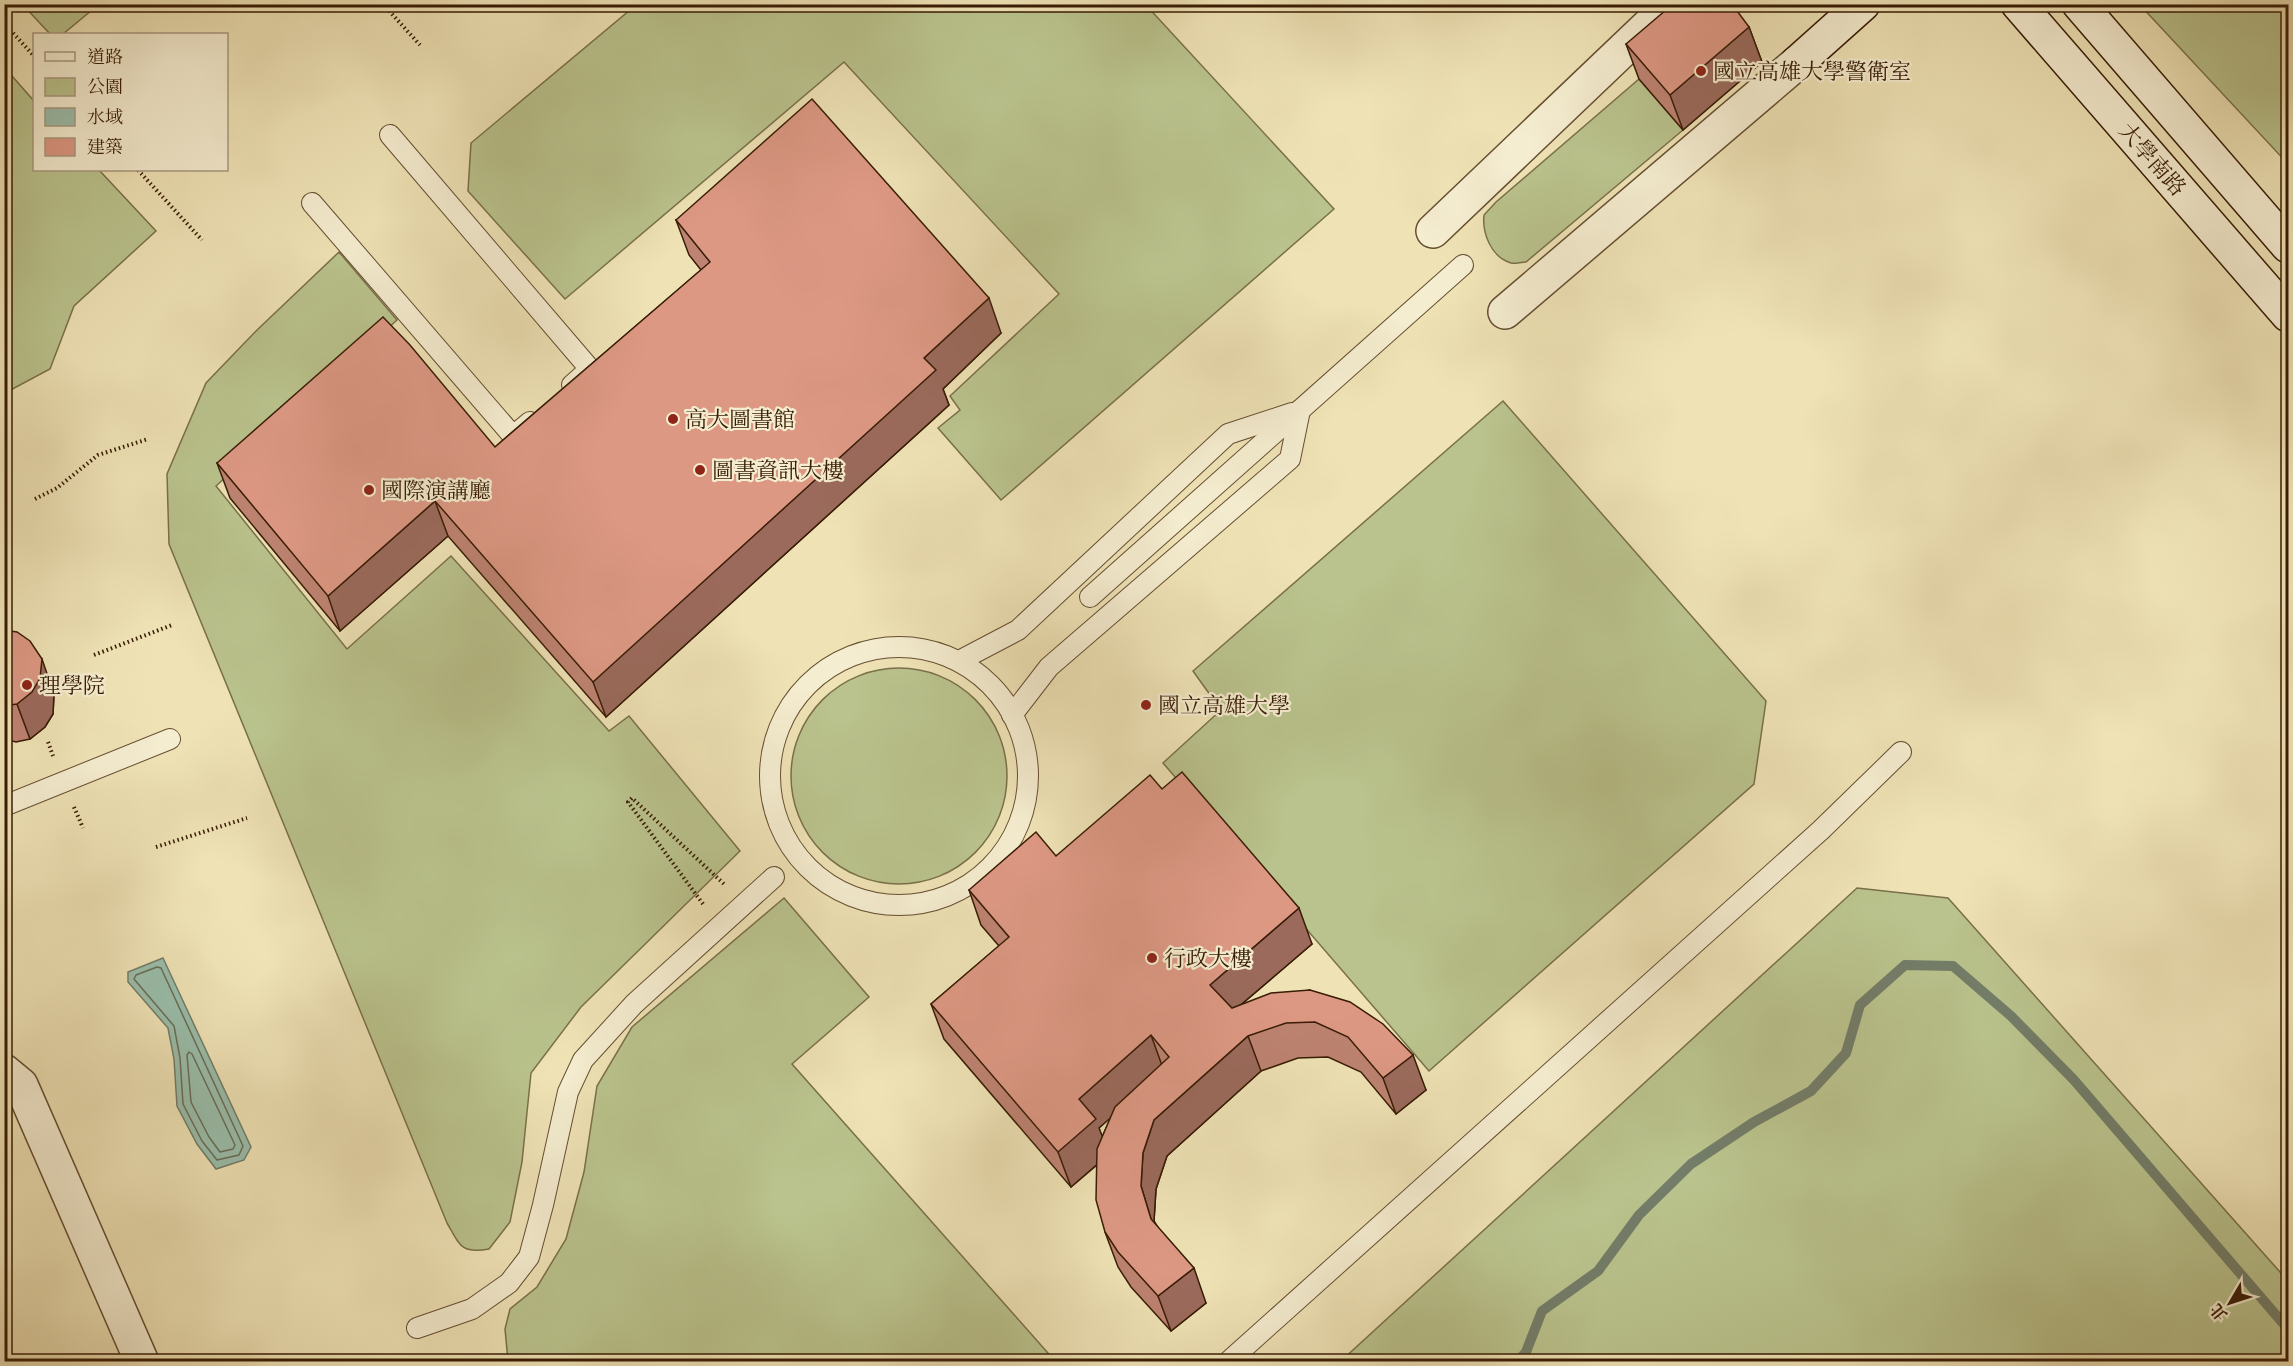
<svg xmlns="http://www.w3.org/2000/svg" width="2293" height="1366" font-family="Alegreya,'Noto Serif TC',serif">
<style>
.green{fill:#bac38d;stroke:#797049;stroke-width:1.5}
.water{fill:#9abeab;stroke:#737d69;stroke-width:1.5}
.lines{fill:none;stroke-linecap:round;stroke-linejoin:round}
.shore{stroke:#696d58;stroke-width:1.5}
.stream{stroke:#737d69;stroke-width:10}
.lane-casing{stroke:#664e31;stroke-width:22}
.street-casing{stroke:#664e31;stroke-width:36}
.secondary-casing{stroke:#381c05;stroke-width:36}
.path{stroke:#381c05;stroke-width:4;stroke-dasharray:1.5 3;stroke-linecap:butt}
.lane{stroke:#f5edd0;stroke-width:20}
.street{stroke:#f5edd0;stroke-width:33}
.secondary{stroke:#f5edd0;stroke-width:33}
.wall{fill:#be8372;stroke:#381c05;stroke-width:1.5;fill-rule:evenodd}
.shaded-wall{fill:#9b6a5c;stroke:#381c05;stroke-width:1.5}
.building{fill:#dd9884;stroke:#381c05;stroke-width:1.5}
.poi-dot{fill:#8f2418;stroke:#f5edd0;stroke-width:2}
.labels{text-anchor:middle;stroke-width:4.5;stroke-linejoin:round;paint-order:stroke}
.poi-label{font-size:22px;fill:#381c05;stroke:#f5edd0;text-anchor:start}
.street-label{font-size:22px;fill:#381c05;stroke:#f5edd0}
</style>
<rect width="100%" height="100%" fill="#efe3b6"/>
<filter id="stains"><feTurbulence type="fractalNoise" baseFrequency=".00333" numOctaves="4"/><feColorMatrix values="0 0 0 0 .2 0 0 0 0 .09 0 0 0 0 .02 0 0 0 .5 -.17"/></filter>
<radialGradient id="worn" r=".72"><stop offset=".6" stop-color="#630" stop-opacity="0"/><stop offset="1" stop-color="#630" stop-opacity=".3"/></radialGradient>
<!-- green -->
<g class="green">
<path d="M1145,4l189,205 -333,291 -63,-72 22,-18 -10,-14 109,-102 -215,-232 -279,237 -97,-108 3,-48 165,-138z"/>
<path d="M23,5h75l-35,29h-13z"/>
<path d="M2140,5h148v159z"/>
<path d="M5,68l29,33v69h65l57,61 -82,75 -24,63 -45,24z"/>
<path d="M1639,79l44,51 -157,132c-5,0 -11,2 -15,1 -20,-6 -29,-30 -27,-48l12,-13z"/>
<path d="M339,252l58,68 -181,166 131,163 104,-93 158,175 20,-15 111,135 -159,156 -50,66 -9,89 -12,60 -21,27c-29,5 -29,-4 -42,-26l-278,-679 -2,-70 39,-91 50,-52z"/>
<path d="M1503,401l263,300 -12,83 -325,287 -266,-308 58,-53 -28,-39z"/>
<circle cx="899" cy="776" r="108"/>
<path d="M1857,888l91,10 340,383v80h-947z"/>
<path d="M784,898l85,99 -77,67 263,297h-547l-3,-32 5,-20 27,-22 29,-48 18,-67 13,-86 35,-59z"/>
</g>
<!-- water -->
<path class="water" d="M163,958l88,189 -7,13 -28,9 -19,-25 -20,-38 -3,-47 -6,-31 -40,-46v-10z"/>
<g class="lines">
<!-- shore -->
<g class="shore">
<path d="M157,967l4,1 82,178 -4,9 -22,5 -15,-19 -19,-37 -3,-46 -6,-32 -40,-47 2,-4z"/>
<path d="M189,1052l3,2 43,91 -2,4 -13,3 -11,-15 -18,-35 -4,-47z"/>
</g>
<!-- stream -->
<path class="stream" d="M1517,1362l9,-10 16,-41 56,-40 41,-56 52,-51 63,-42 57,-31 35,-38 14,-48 45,-40 48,1 58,50 63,64 214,249"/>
<!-- lane casing -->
<g class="lane-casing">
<g id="lane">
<path d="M390,135l200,234 -18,16"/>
<path d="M312,203l201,233 17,-14"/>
<path d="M1090,597l373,-332"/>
<circle cx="899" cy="776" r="129"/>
<path d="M959,661l59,-31 210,-196 64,-21"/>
<path d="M1012,715l37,-48 241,-208 10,-49"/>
<path d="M4,806l166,-67"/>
<path d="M417,1328l55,-19 37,-26 20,-26 14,-52 25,-113 15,-32 51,-56 140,-127"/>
<path d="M1228,1362l593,-532 80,-78"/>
</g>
</g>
<!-- street casing -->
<g class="street-casing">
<g id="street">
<path d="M1433,231l238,-227"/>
<path d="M1505,312l292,-249"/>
<path d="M4,1071l17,14 121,277"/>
</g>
</g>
<!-- secondary casing -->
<g class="secondary-casing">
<g id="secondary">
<path d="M2018,4l270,311"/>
<path d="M2079,4l209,242"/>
<path d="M1797,63l66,-59"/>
</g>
</g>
<!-- path -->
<g class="path">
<path d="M383,4l37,41"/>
<path d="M4,23l30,33"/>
<path d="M138,170l64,70"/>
<path d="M35,499l22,-11 41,-33 50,-16"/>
<path d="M94,655l78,-30"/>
<path d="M48,742l5,14"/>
<path d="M74,807l9,21"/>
<path d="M156,847l91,-29"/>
<path d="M703,904l-75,-102 4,-4 92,86"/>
</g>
<!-- lane -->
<use href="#lane" class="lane"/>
<!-- street -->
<use href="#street" class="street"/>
<!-- secondary -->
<use href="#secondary" class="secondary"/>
</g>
<!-- wall -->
<g class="wall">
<path d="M1749,27l13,35 -79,68 -44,-51 -13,-35z"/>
<path d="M676,220l325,113 -58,56 6,16 -343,312 -158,-181 -108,95 -110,-133 -13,-35 278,-16 206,-177 -12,-15z"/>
<path d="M4,630l50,64 -1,20 -8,13 -15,12 -14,3 -12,-3z"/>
<path d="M1162,789l150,155 -70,60 68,-14 116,100 -30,24 -35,-42 -33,-15 -30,1 -37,13 -94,85 -11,33 -2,32 52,82 -35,28 -40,-44 -13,-20 -13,-35 -8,-67 -26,22 -127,-148 -13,-35 68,-58 -18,-21 -12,-35 87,-34zM1111,1117l-9,20 -3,-9z"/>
</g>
<!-- shaded-wall -->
<g class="shaded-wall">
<path d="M1749,27l13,35 -79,68 -13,-35z"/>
<path d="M989,298l12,35 -58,56 6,16 -343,312 -13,-35 331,-324z"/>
<path d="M435,501l13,35 -108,95 -12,-35z"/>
<path d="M42,659l12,35 -1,20 -8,13 -15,12 -13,-35z"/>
<path d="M1299,908l13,36 -89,76 -13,-35z"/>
<path d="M1151,1035l13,36 -65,57 10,26 -38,33 -13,-35 21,-53z"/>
<path d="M1248,1036l13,35 -94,85 -11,33 -2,32 10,33 -13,-35 -10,-33 2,-33 11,-33z"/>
<path d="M1413,1055l13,35 -30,24 -13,-36z"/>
<path d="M1194,1268l12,35 -35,28 -13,-35z"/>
</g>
<!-- building -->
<g class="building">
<path d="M1673,4h59l17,23 -79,68 -44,-51z"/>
<path d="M812,99l177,199 -65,60 12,12 -343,312 -158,-181 -107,95 -111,-133 166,-146 27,28 85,102 215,-185 -34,-42z"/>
<path d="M4,630l13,2 13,9 12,18 -2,19 -8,14 -15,12 -13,2z"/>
<path d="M1182,772l117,136 -89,77 22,23 39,-15 39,-3 40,12 33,22 30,31 -30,23 -35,-41 -33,-15 -29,1 -38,13 -94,84 -11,33 -2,33 10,33 43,49 -36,28 -40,-44 -13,-20 -9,-32 1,-51 18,-42 54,-50 -18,-22 -72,64 17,20 -38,33 -127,-148 78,-67 -40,-47 67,-58 20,24 94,-81 12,14z"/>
</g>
<!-- markers -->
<g class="poi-dot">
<circle cx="1701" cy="71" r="6"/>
<circle cx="673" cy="419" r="6"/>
<circle cx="700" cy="470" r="6"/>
<circle cx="369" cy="490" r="6"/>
<circle cx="27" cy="685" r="6"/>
<circle cx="1146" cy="705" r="6"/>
<circle cx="1152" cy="958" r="6"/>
</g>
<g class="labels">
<!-- poi labels -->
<g class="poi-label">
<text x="1713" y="79">國立高雄大學警衛室</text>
<text x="685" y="427">高大圖書館</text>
<text x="712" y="478">圖書資訊大樓</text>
<text x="381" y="498">國際演講廳</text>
<text x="39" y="693">理學院</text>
<text x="1158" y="713">國立高雄大學</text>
<text x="1164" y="966">行政大樓</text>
</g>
<!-- street labels -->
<g class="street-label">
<text transform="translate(2153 159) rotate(49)" y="8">大學南路</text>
</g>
</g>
<!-- margin -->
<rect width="2293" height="1366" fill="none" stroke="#efe3b6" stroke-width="24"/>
<rect x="6" y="6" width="2281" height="1354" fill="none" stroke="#381c05" stroke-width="3"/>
<rect x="12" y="12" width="2269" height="1342" fill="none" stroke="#381c05" stroke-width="1.5"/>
<!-- legend -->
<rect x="33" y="33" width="195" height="138" fill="#f5edd0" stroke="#a9997f" stroke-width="1.5"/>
<rect x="45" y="52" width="30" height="9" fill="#f5edd0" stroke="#a9997f" stroke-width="1.5"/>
<text x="87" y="63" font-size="18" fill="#381c05">道路</text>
<rect x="45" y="78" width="30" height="18" fill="#bac38d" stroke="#a9997f" stroke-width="1.5"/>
<text x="87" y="93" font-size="18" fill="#381c05">公園</text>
<rect x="45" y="108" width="30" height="18" fill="#9abeab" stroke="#a9997f" stroke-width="1.5"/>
<text x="87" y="123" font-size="18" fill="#381c05">水域</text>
<rect x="45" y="138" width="30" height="18" fill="#dd9884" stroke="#a9997f" stroke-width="1.5"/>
<text x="87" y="153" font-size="18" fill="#381c05">建築</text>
<!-- north arrow -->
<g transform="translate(2230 1303) rotate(231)" stroke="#f5edd0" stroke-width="4.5" paint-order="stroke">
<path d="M0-4.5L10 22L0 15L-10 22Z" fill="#381c05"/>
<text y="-9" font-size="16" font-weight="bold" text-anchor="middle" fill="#381c05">北</text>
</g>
<rect width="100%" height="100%" filter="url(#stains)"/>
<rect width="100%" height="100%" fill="url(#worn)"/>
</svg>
